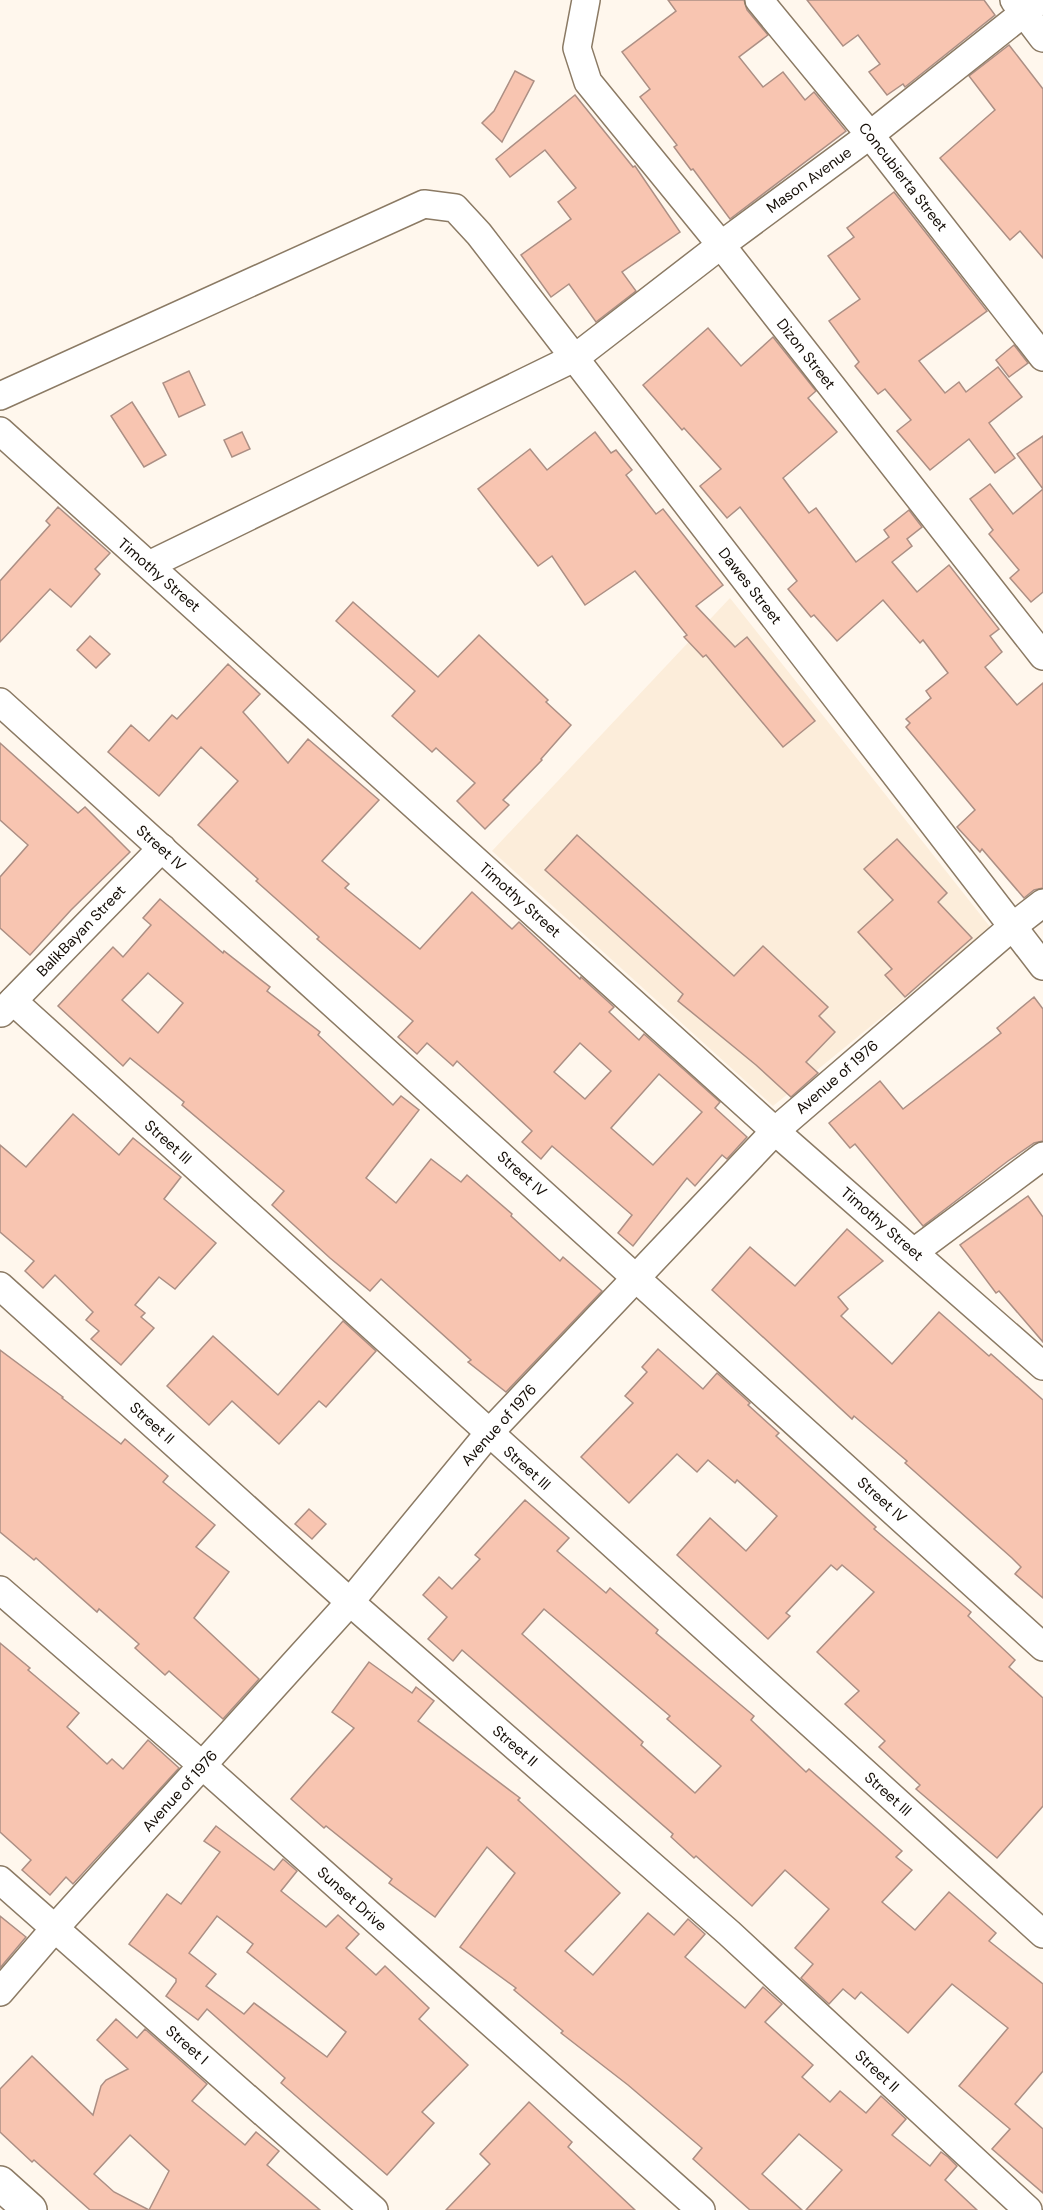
<svg xmlns="http://www.w3.org/2000/svg" width="1043" height="2210" font-family="'DM Sans',sans-serif">
<style>
.built{fill:#fcedda}
.building{fill:#f8c5b1;stroke:#ac8f84;stroke-width:1.5;fill-rule:evenodd}
.lines{fill:none;stroke-linecap:round;stroke-linejoin:round}
.street-casing{stroke:#8b7a64;stroke-width:30}
.secondary-casing{stroke:#8b7a64;stroke-width:36}
.street{stroke:#fff;stroke-width:27}
.secondary{stroke:#fff;stroke-width:33}
.labels{text-anchor:middle;stroke-width:4.5;stroke-linejoin:round;paint-order:stroke}
.street-label{font-size:15px;fill:#130c05;stroke:#fff}
</style>
<rect width="100%" height="100%" fill="#fff7ed"/>
<!-- built -->
<path class="built" d="M730,598l261,330 -218,178 -281,-255z"/>
<!-- building -->
<g class="building">
<path d="M668,0h76l3,10 21,25 -29,22 24,30 20,-15 22,28 9,-8 32,39 -116,88 -37,-50 -2,1 -17,-23 3,-2 -37,-48 10,-8 -28,-37 54,-41z"/>
<path d="M807,0h177l11,15 -90,72 -2,-3 -16,11 -18,-23 11,-8 -22,-29 -15,11z"/>
<path d="M1009,45l34,44v169l-23,-27 -10,9 -70,-82 55,-48 -26,-34z"/>
<path d="M515,71l19,10 -32,61 -20,-19 12,-12z"/>
<path d="M575,95l58,72 2,-1 45,66 -58,40 14,19 -40,31 -27,-38 -18,13 -30,-42 50,-36 -13,-17 18,-14 -31,-38 -35,27 -14,-18z"/>
<path d="M894,192l93,119 -68,50 26,32 14,-11 7,10 32,-25 24,30 -33,26 26,35 -20,15 -26,-34 -39,31 -33,-39 14,-11 -26,-31 -7,5 -23,-28 4,-4 -30,-41 31,-22 -32,-43 26,-19 -7,-9z"/>
<path d="M708,328l33,38 32,-29 43,54 -8,7 29,34 -54,46 26,35 7,-5 40,54 33,-25 -5,-7 25,-20 13,17 -15,12 5,7 -20,16 25,30 32,-27 50,64 -9,7 12,16 -17,15 32,38 26,-22v205l-9,2 -10,8 -42,-49 -2,3 -23,-25 18,-17 -69,-83 4,-4 -4,-4 25,-21 -5,-7 22,-18 -25,-33 -3,3 -37,-43 -46,41 -23,-26 -3,2 -23,-28 9,-8 -57,-74 -13,11 -27,-32 21,-17 -37,-41 -2,2 -39,-45z"/>
<path d="M1014,345l14,18 -19,14 -13,-17z"/>
<path d="M189,371l16,34 -26,12 -16,-34z"/>
<path d="M132,402l34,53 -22,12 -33,-51z"/>
<path d="M242,432l8,17 -18,8 -8,-17z"/>
<path d="M595,432l16,21 5,-3 16,20 -6,5 30,39 7,-5 60,76 -27,21 39,41 12,-10 68,84 -32,26 -77,-92 -3,2 -19,-20 3,-2 -52,-64 -50,34 -33,-49 -14,10 -60,-77 52,-40 17,21z"/>
<path d="M1043,436v156l-12,10 -21,-24 9,-8 -30,-36 4,-4 -23,-31 20,-15 23,30 30,-25 -26,-35z"/>
<path d="M58,507l52,46 -15,16 5,5 -29,33 -21,-18 -50,53v-61l50,-56 -4,-4z"/>
<path d="M353,602l85,75 41,-42 69,65 -2,2 25,23 -30,34 1,1 -39,40 6,5 -24,24 -28,-28 18,-18 -39,-35 -4,4 -40,-36 23,-25 -79,-70z"/>
<path d="M90,636l20,18 -14,14 -19,-18z"/>
<path d="M228,664l32,30 -17,18 45,51 20,-24 71,61 -57,61 27,23 -4,4 75,61 52,-57 40,37 7,-7 61,57 1,-2 33,30 -5,5 30,28 5,-6 47,42 29,26 -5,6 32,29 -20,22 -5,-4 -27,31 -8,-8 -54,68 -15,-13 14,-18 -80,-69 -11,13 -19,-17 10,-11 -75,-70 -4,5 -26,-23 -10,11 -19,-17 15,-16 -96,-82 2,-2 -63,-56 2,-2 -60,-54 40,-44 -37,-34 -42,49 -51,-44 23,-27 18,16 23,-26 5,4zM580,1043l31,28 -26,28 -31,-27zM659,1074l43,38 -49,53 -42,-37z"/>
<path d="M0,743l78,70 7,-6 45,45 -59,58 -41,45 -30,-27v-51l28,-32 -28,-25z"/>
<path d="M577,835l157,141 29,-30 65,61 -9,9 16,16 -29,30 12,11 -27,24 -35,-32 -78,-64 5,-7 -138,-124z"/>
<path d="M897,839l50,54 -9,9 34,36 -67,59 -20,-22 7,-6 -34,-37 35,-32 -29,-31z"/>
<path d="M160,899l63,54 1,-2 46,36 -3,4 53,41 -2,3 75,70 8,-9 18,14 -53,68 30,25 35,-44 30,23 6,-7 45,39 -1,2 49,45 3,-4 39,34 -96,101 -38,-30 3,-2 -90,-81 -11,12 -40,-33 -58,-53 12,-14 -102,-86 2,-3 -54,-44 -7,8 -65,-60 55,-59 10,10 28,-32 -8,-7zM148,973l35,30 -25,30 -36,-33z"/>
<path d="M1034,997l9,12v132l-9,2 -26,18 -85,65 -68,-82 -5,4 -21,-25 51,-42 23,28 98,-76 -4,-5z"/>
<path d="M73,1114l46,41 14,-17 48,39 -17,22 52,44 -41,46 -16,-12 -24,28 10,8 -4,4 13,11 -33,37 -30,-26 8,-8 -13,-11 7,-8 -38,-37 -12,13 -18,-17 9,-10 -34,-29v-87l26,22z"/>
<path d="M1028,1196l15,21v125l-44,-51 -3,2 -36,-48z"/>
<path d="M847,1229l36,32 -45,36 10,12 -7,7 51,48 47,-52 50,44 2,-2 52,46v198l-28,-24 6,-7 -9,-9 -107,-95 2,-2 -53,-45 -2,3 -140,-129 38,-43 45,39z"/>
<path d="M343,1321l33,30 -50,56 -7,-6 -40,43 -47,-43 -23,24 -42,-39 46,-50 65,59z"/>
<path d="M658,1349l45,40 14,-16 33,30 -2,2 31,28 -3,3 100,91 -2,2 97,83 -3,4 47,44 -6,7 34,31v108l-46,52 -81,-69 4,-4 -41,-38 6,-6 -40,-37 14,-13 -42,-39 57,-60 -32,-27 -5,5 -6,-5 -45,48 4,3 -22,23 -91,-84 33,-37 36,33 31,-35 -40,-36 -2,3 -27,-23 -11,12 -20,-18 -48,49 -48,-46 52,-54 -8,-7 22,-24 -5,-5z"/>
<path d="M0,1350l63,47 -1,1 59,46 4,-5 43,37 -5,6 52,43 -19,22 33,25 -35,46 65,61 -36,40 -54,-48 -4,4 -30,-27 4,-4 -40,-35 -2,3 -61,-54 -2,2 -34,-28z"/>
<path d="M525,1500l44,38 -12,13 49,42 4,-5 48,42 -2,3 98,83 -3,4 55,52 3,-3 93,82 -6,6 16,13 -30,32 33,28 34,-38 47,41 -7,8 54,43v87l-28,33 28,25v64l-51,-44 18,-20 -51,-43 49,-58 -56,-44 -44,49 -47,-41 -6,7 -12,-10 -14,15 -28,-26 12,-14 -18,-16 34,-39 -44,-39 -33,36 -56,-50 -2,2 -23,-21 2,-3 -211,-184 -9,11 -25,-22 19,-22 -24,-22 16,-18 13,12 28,-30 -5,-4zM544,1609l126,107 -3,3 54,47 -26,27 -54,-48 2,-3 -121,-108z"/>
<path d="M309,1509l17,15 -14,15 -17,-15z"/>
<path d="M0,1643l30,25 -2,2 51,43 -12,14 40,37 5,-5 11,10 25,-29 31,28 -106,116 -7,-7 -16,18 -28,-25 9,-10 -31,-28z"/>
<path d="M369,1662l43,31 4,-6 18,14 -16,20 102,77 -2,2 102,93 -55,58 28,24 55,-62 26,22 14,-16 17,15 -20,23 60,51 18,-21 19,17 -17,18 48,43 -11,12 28,25 10,-11 26,22 15,-17 25,23 -14,16 38,31 11,-14 7,5 9,9 -12,14 32,30h-171l36,-40 -43,-36 -37,40 40,36h-52l-57,-51 9,-11 -74,-63 -67,-52 2,-2 -49,-41 2,-2 -56,-41 55,-74 -28,-26 -52,70 -46,-34 3,-4 -66,-53 -2,2 -33,-29 63,-71 -22,-16z"/>
<path d="M216,1826l58,44 9,-11 14,12 -16,20 45,36 12,-12 21,19 -13,14 30,27 9,-9 44,42 -10,11 49,46 -46,47 12,11 -47,52 -106,-92 4,-5 -78,-69 -9,11 -32,-24 10,-14v-3l-47,-35 38,-50 14,10 39,-52 -16,-11zM217,1916l36,28 -6,8 99,80 -19,25 -73,-54 -10,11 -38,-28 10,-12 -27,-21z"/>
<path d="M0,1916l26,21 -26,31z"/>
<path d="M116,2019l21,19 8,-9 62,55 -15,17 53,44 11,-13 23,19 -12,14 53,45h-230l-56,-50 -2,2 -32,-30v-43l32,-33 61,59 8,-29 5,-6 22,-11 -31,-29zM130,2135l39,36 -20,39 -35,-18 -20,-18z"/>
<path d="M529,2102l43,40 -4,5 67,63h-189l44,-46 -10,-10z"/>
</g>
<g class="lines">
<!-- street casing -->
<g class="street-casing">
<g id="street">
<path d="M586,0l-9,48 11,34 133,163 322,411"/>
<path d="M759,0l111,135 173,222"/>
<path d="M1014,0l29,38"/>
<path d="M0,396l424,-192 31,4 24,26 564,732"/>
<path d="M0,431l775,700 268,235"/>
<path d="M149,565l427,-208 145,-112 149,-110 170,-135"/>
<path d="M0,702l1043,945"/>
<path d="M13,1001l1030,933"/>
<path d="M1,1013l161,-165"/>
<path d="M914,1252l129,-96"/>
<path d="M0,1286l350,316 379,331 299,277"/>
<path d="M0,1590l203,176 498,444"/>
<path d="M0,1880l374,330"/>
<path d="M0,1992l55,-64 295,-326 139,-169 286,-302 237,-204 31,-24"/>
</g>
</g>
<!-- secondary casing -->
<g class="secondary-casing">
<path id="secondary" d="M0,2183l30,27"/>
</g>
<!-- street -->
<use href="#street" class="street"/>
<!-- secondary -->
<use href="#secondary" class="secondary"/>
</g>
<g class="labels">
<!-- street labels -->
<g class="street-label">
<text transform="translate(903 177) rotate(52)" y="5">Concubierta Street</text>
<text transform="translate(809 180) rotate(-36)" y="5">Mason Avenue</text>
<text transform="translate(806 354) rotate(52)" y="5">Dizon Street</text>
<text transform="translate(159 575) rotate(41)" y="5">Timothy Street</text>
<text transform="translate(750 586) rotate(52)" y="5">Dawes Street</text>
<text transform="translate(161 848) rotate(42)" y="5">Street IV</text>
<text transform="translate(520 900) rotate(42)" y="5">Timothy Street</text>
<text transform="translate(81 931) rotate(-46)" y="5">BalikBayan Street</text>
<text transform="translate(837 1077) rotate(-41)" y="5">Avenue of 1976</text>
<text transform="translate(168 1142) rotate(42)" y="5">Street III</text>
<text transform="translate(522 1174) rotate(42)" y="5">Street IV</text>
<text transform="translate(882 1224) rotate(41)" y="5">Timothy Street</text>
<text transform="translate(152 1423) rotate(42)" y="5">Street II</text>
<text transform="translate(499 1425) rotate(-48)" y="5">Avenue of 1976</text>
<text transform="translate(527 1468) rotate(42)" y="5">Street III</text>
<text transform="translate(882 1500) rotate(42)" y="5">Street IV</text>
<text transform="translate(515 1746) rotate(41)" y="5">Street II</text>
<text transform="translate(180 1791) rotate(-48)" y="5">Avenue of 1976</text>
<text transform="translate(888 1794) rotate(42)" y="5">Street III</text>
<text transform="translate(352 1899) rotate(42)" y="5">Sunset Drive</text>
<text transform="translate(187 2045) rotate(41)" y="5">Street I</text>
<text transform="translate(877 2071) rotate(43)" y="5">Street II</text>
</g>
</g>
</svg>
